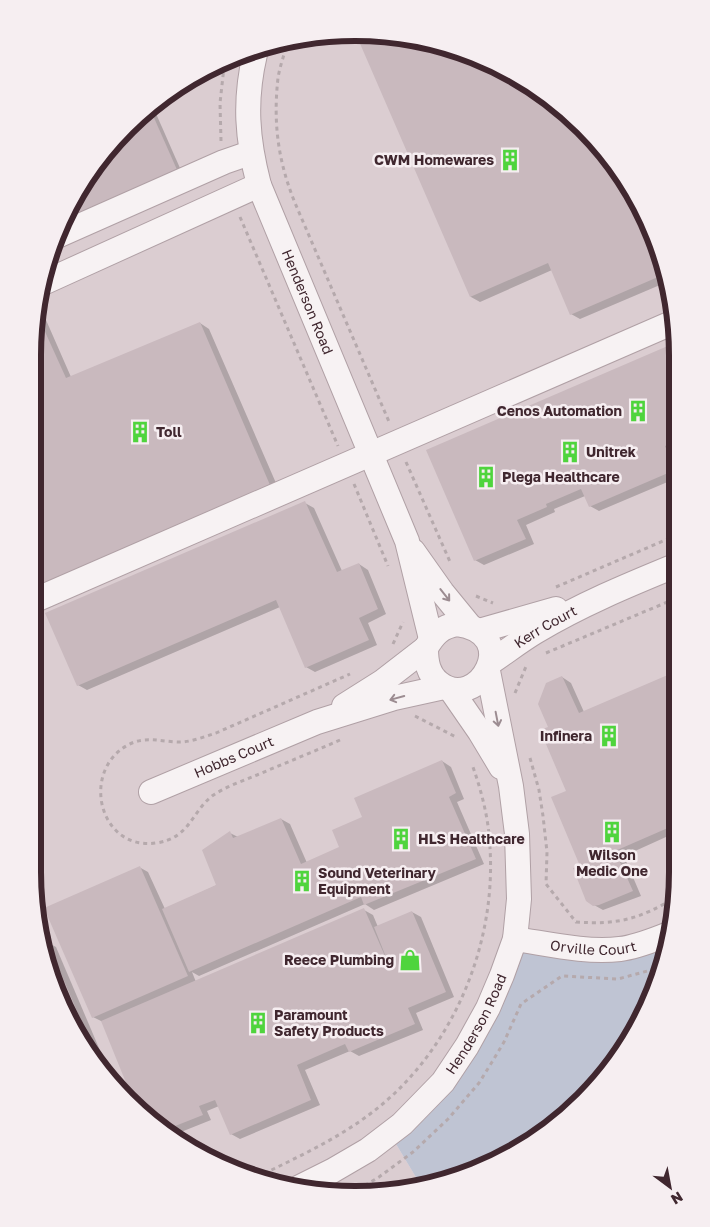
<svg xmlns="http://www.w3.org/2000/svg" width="710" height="1227" font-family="'Golos Text',sans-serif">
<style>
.built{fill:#dbcdd1}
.green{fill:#bfc4d3}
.shadow{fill:#0003}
.building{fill:#c9b9be}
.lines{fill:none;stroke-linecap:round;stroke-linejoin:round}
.minor-casing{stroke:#b0a0a5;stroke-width:26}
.path{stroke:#b5a9ac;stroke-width:3;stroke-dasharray:4 4;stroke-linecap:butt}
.minor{stroke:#f7f2f3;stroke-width:24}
.oneway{stroke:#9c8c91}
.labels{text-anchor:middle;stroke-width:5;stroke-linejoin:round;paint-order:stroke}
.poi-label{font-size:14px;font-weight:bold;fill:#40272f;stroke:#f6eef1;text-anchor:start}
.street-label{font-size:14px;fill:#40272f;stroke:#f6eef1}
.rim{fill:none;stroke:#40272f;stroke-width:6}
</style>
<rect width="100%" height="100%" fill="#e9dfe2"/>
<!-- built -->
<path class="built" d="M292,39h126l116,48 49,40 51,67 26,58 17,82v559l-8,41 -181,74 -98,126 30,50 -65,10 -84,-11 -95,-43 -77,-72 -49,-93 -17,-103v-538l17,-82 37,-76 89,-89z"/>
<!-- green -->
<path class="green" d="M669,934l-9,42 -37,75 -71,77 -93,49 -39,7 -30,-50 53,-52 72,-143 43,6z"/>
<!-- shadow -->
<g class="shadow">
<path d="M360,39h58l116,48 49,40 51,67 26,58 7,30 -87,37 -9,-5 -19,-44 -72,32 -9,-5z"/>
<path d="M154,109l29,66 -121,52 25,-51z"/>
<path d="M39,304l32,73 129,-54 9,6 70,161 -246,107v-263z"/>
<path d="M677,343v106l-4,2 4,9v18l-78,33 -9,-5 -5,-10 -31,13 1,3 -29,13 8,19 -50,21 -9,-5z"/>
<path d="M305,503l9,5 28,63 17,-7 9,6 18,44 -18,9 9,22 -62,27 -9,-5 -26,-60 -193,83 -9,-5z"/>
<path d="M677,672v160l-53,24 17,40 -38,14 -9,-5 -12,-39 -14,-75 -19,-63 13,-51 9,6 13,29z"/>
<path d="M442,761l9,6 13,32 -7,3 27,62 -110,46 -9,-6 -166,72 -7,-4 4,10 168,-72 9,5 5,12 34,-15 9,5 33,80 -38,16 7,17 -64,26 -9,-5 -45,19 15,35 -80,34 -9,-5 -12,-28 -12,5 4,9 -40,16 -35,-34 -33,-80 -10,-5 46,-150 9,5 17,37 52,-24 13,-52 8,4 43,-18 9,5 17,39 34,-15 23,-30z"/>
<path d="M39,910l12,27 -7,3z"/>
<path d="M47,942l9,5 57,134 -14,-13 -49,-93 -6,-32z"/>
</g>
<!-- building -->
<g class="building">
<path d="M358,39h60l116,48 49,40 51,67 26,58 5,22 -95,41 -22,-52 -78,34z"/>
<path d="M151,111l27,61 -113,48 22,-44z"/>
<path d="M37,314l29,64 134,-56 70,163 -237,104v-255z"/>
<path d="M677,342v99l-12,5 10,24 -86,37 -8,-18 -35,15 1,3 -30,13 9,19 -52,22 -48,-111z"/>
<path d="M305,501l32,71 22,-9 19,46 -19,9 10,22 -64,28 -29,-68 -199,86 -32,-73z"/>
<path d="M677,671v153l-62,27 18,40 -34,14 -6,1 -7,-5 -13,-33 7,-2 -29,-69 15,-6 -26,-61 8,-3 -10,-23 8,-21 16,-7 17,37z"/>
<path d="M442,760l14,33 -7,4 27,62 -112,46 -3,-8 -172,75 -27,-63 54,-24 -14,-35 28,-19 3,7 48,-20 20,46 38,-17 -7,-17 30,-13 -8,-19z"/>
<path d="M140,866l48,110 -96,42 -48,-110z"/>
<path d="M364,908l28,64 -18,-45 38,-16 34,81 -38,16 7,16 -66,28 -4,-8 -48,21 14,35 -81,35 -15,-35 -16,6 4,9 -38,15 -32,-30 -32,-79z"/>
<path d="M47,941l42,98 14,33 -4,-4 -49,-93 -6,-33z"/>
</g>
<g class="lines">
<!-- minor casing -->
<g class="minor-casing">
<g id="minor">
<path id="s1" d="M255,54c-11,47 -8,85 4,131l148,356 24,98"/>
<path d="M57,236l167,-74 26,-9"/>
<path d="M43,283l216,-98"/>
<path d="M413,551l29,41 27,33"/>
<path d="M33,601l641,-279"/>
<path d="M457,624c67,9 21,90 -18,59 -11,-9 -13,-21 -13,-35 8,-14 15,-21 31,-24z"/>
<path d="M479,631l77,-22"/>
<path id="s2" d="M491,662c15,-10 29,-21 44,-30 45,-27 93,-47 142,-67"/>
<path d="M451,690l29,42 21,35"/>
<path d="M344,706l38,-24 44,-34"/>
<path id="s3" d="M151,792l166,-70 77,-24 50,-11"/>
<path id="s4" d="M515,939c34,5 71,14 105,10 17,-2 33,-9 49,-15"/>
<path id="s5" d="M300,1187l32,-16 36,-21 34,-26 41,-42 24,-36 21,-38 14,-33 13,-36 4,-40 -2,-65 -6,-48 -23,-115"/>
</g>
</g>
<!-- path -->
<g class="path">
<path d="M288,40c-3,13 -8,25 -10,38 -5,45 0,83 17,125l95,221"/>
<path d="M221,141l-1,-38 4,-36"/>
<path d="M240,217l98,229"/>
<path d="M406,462l45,102"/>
<path d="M354,484l34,82"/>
<path d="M556,587l121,-52"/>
<path d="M476,596l17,7"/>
<path d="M393,644l10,-22"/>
<path d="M546,653l131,-55"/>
<path d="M515,693l12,-29"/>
<path d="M415,716l41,21"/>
<path d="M340,740c-27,12 -55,23 -83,35 -15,6 -32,12 -45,21 -21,17 -22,42 -56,47 -57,8 -76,-72 -28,-98 16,-9 31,-4 48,-3 13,1 27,-5 40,-9l134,-59"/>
<path d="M530,758l9,32 4,26 4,36 -1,32 30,38c42,3 64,-3 100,-25"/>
<path d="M257,1177c43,-21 85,-40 122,-70 75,-61 117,-163 111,-259 -1,-28 -8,-55 -17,-81"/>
<path d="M351,1194l28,-17 34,-25 35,-33 31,-36 13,-21 12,-20 17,-38 41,-28 56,3 44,-12"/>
</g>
<!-- minor -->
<use href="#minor" class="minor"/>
</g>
<!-- one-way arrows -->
<defs><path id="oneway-shaft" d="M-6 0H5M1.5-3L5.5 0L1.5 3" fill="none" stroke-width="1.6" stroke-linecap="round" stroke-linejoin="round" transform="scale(1.25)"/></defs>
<g class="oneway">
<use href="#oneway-shaft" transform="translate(445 595) rotate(52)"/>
<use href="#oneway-shaft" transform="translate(397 698) rotate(165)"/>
<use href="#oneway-shaft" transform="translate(497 719) rotate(79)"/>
</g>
<!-- icons -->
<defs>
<g id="building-bare" transform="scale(1.725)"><path d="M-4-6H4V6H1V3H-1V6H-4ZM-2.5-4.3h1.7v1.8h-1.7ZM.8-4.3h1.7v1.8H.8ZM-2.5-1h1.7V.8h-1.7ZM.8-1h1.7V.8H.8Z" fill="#4fd43d" stroke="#f6eef1" stroke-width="2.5" paint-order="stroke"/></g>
<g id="shop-bare" transform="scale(1.725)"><path d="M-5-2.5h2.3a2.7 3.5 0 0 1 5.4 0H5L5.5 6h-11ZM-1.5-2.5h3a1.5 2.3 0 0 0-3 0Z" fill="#4fd43d" stroke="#f6eef1" stroke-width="2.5" paint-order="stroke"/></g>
</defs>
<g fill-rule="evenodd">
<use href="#building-bare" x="510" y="160"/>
<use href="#building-bare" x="638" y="411"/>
<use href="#building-bare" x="140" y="432"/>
<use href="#building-bare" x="570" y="452"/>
<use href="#building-bare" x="486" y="477"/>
<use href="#building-bare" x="609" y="736"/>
<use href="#building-bare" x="612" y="832"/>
<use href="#building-bare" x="401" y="839"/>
<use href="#building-bare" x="302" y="881"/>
<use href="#shop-bare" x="410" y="960"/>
<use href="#building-bare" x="258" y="1023"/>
</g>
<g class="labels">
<!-- poi labels -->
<g class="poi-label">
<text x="494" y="165" text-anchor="end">CWM Homewares</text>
<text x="622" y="416" text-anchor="end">Cenos Automation</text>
<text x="156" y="437">Toll</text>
<text x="586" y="457">Unitrek</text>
<text x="502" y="482">Plega Healthcare</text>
<text x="592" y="741" text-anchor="end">Infinera</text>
<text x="418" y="844">HLS Healthcare</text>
<text x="612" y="860" text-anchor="middle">Wilson<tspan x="612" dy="16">Medic One</tspan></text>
<text x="318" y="878">Sound Veterinary<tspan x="318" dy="16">Equipment</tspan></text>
<text x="394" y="965" text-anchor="end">Reece Plumbing</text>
<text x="274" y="1020">Paramount<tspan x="274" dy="16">Safety Products</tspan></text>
</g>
<!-- street labels -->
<g class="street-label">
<text dy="5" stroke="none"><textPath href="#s1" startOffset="259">Henderson Road</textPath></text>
<text dy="5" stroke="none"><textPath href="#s2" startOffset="65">Kerr Court</textPath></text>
<text dy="5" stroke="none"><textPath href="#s3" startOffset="90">Hobbs Court</textPath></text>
<text dy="5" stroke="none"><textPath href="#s4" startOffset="79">Orville Court</textPath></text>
<text dy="5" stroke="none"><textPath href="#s5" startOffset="246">Henderson Road</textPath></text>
</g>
</g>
<!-- crop -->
<path d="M0 0H710V1227H0ZM355 41H355A314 314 0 0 1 669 355V872A314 314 0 0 1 355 1186H355A314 314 0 0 1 41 872V355A314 314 0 0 1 355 41Z" fill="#f6eef1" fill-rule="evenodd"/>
<path class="rim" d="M355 41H355A314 314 0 0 1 669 355V872A314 314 0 0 1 355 1186H355A314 314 0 0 1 41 872V355A314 314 0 0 1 355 41Z"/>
<!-- north arrow -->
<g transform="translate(670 1187) rotate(148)" stroke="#f6eef1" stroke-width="4" paint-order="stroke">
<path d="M0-4L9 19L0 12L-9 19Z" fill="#40272f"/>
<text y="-8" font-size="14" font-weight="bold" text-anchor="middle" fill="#40272f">N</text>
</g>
</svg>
